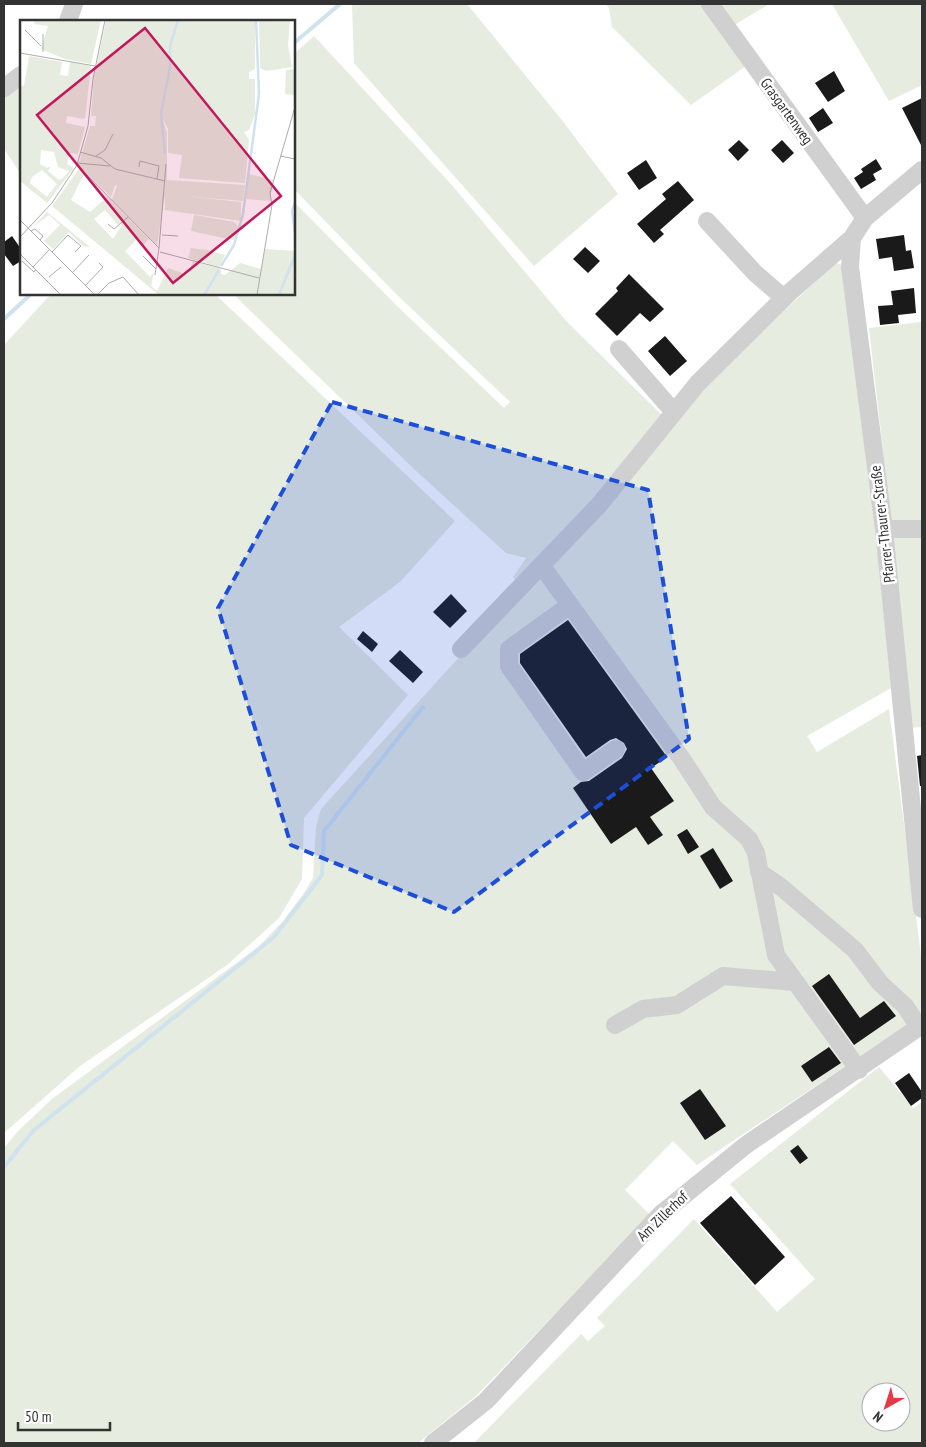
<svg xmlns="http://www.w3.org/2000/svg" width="926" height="1447" viewBox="0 0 926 1447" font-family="'PT Sans Narrow',sans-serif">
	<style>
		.green { fill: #e6ecdf; fill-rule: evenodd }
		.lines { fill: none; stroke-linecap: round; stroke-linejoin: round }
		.stream { stroke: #cfe2ee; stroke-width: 4 }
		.building { fill: #1a1a1a }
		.minor { stroke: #d0d0d0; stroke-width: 18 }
		.marked { fill: #1d4ed8; fill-opacity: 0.2; stroke: #1d4ed8; stroke-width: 4; stroke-dasharray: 10 6; stroke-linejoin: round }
		.labels { text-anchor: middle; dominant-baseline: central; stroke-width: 5; stroke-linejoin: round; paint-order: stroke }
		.street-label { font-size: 15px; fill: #333; stroke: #fff }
		.inset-river { fill: none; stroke: #cfe2ee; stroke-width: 2.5 }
		.inset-road { fill: none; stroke: #adadad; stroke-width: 1 }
		.view { fill: #c2185b; fill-opacity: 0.15; stroke: #c2185b; stroke-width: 2.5 }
		.inset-edge { fill: none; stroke: #333; stroke-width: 2.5 }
	</style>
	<rect width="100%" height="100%" fill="#fff"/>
	<!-- green -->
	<path class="green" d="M352,4H467L561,119L618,194L534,266L354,63Z
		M606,4H702L746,66L691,105L612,27L609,8Z
		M714,4H769L731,27Z
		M832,4H922V85L889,101Z
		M314,36L450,183L568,323L663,416L724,366L836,263L850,267L891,688L807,736L817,752L889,709L922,963V1015L697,1165L673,1141L625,1190L650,1215L476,1396L418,1443H4V1148L18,1131L52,1099L258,947L283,921L304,893L313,878L316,827L321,809L523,587L513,577L526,558L506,553L414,469L233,294H294V202L397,306L504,408L510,402L394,292L294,189V54Z
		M21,82V174L4,149V94Z
		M51,294H215L455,521L400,582L339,627L408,695L304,818L302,879L279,918L227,965L80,1066L4,1133V345Z
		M921,322L922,727L908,728L894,546L869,328Z
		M879,1067L913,1108L922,1102V1443H474L581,1334L588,1341L605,1326L597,1318L694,1219L777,1312L815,1279L730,1184ZM871,1392H901V1422H871Z"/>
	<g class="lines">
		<!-- stream -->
		<path class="stream" d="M294,43L340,4
			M4,319L31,294
			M4,1167L34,1130L274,937L322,875L324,831L423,707"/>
	</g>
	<!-- building -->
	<path class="building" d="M834,71L845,91L828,102L815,83Z
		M922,98V147L902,108Z
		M823,108L833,123L818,132L809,118Z
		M739,140L749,150L738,161L728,150Z
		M782,140L794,153L783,163L771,150Z
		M876,159L882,169L873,174L876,180L861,189L854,178L863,172L861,169Z
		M646,160L657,178L639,190L627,173Z
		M678,181L694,200L660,230L664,234L654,243L637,224L666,199L662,194Z
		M904,235L906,251L911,250L914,268L894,271L892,257L879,259L876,239Z
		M12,236L21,249V261L13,266L4,254V242Z
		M585,247L600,261L588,273L573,259Z
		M629,274L664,309L650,322L640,313L617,336L595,314L618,291L616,288Z
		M914,288L916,313L898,315L899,323L880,325L878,306L893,305L891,291Z
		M665,336L687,361L670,376L648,351Z
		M451,594L467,611L450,628L433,612Z
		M568,620L667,757L651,768L674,801L650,817L663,835L648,845L636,827L611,844L573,788L581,782L589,781L622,758L627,749L624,743L616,738L610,740L586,757L520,663V654Z
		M363,631L378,644L372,652L357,639Z
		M400,650L423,672L413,683L389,661Z
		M922,755V786H920L917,756Z
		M687,829L699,847L688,854L677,835Z
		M713,848L733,881L720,889L700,856Z
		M829,974L860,1018L884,1001L896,1016L854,1045L812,986Z
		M829,1047L841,1063L812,1082L801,1066Z
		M909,1073L922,1092V1098L911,1106L895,1083Z
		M700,1089L726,1126L705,1140L680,1103Z
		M798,1145L808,1158L800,1164L790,1151Z
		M731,1196L785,1257L755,1285L700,1223Z"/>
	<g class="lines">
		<!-- minor -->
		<path class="minor" d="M710,4L865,218
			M68,21L74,4
			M4,88L21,75
			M922,170L865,218L852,238L850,267L884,529L922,909
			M707,221L755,273L784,298
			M619,349L673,411
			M884,529H922
			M541,565L682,759L713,807L749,839L756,853L776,955L859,1070
			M570,605L509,649V666L583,772L616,749
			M461,649L599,505L698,383L790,292L852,238
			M759,872L781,887L855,950L880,983L905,1006L919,1027
			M615,1025L643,1009L677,1005L723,976L795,982
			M433,1443L486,1401L661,1214L746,1145L922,1025"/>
	</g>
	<!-- marked area -->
	<path class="marked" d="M332,402L648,490L689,739L454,912L291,845L218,608Z"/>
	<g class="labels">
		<!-- street labels -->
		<g class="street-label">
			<text transform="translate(787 111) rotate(54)">Grasgartenweg</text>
			<text transform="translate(882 524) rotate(-97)">Pfarrer-Thaurer-Straße</text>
			<text transform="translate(662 1216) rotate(-44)">Am Zillerhof</text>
		</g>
	</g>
	<!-- overview -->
	<g transform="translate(20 20)">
		<rect width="275" height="275" fill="#fff"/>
		<path d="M15,0H81L71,44L45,39L21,29L28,6L14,4ZM86,0H235V49L229,52V59H235V94L229,110L224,112L229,120L225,163L159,158L162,135L148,133V109L141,96L147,112V160L225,165L223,181L164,176L221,182V201L145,190V175L137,225L92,180L97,166L95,165L91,177L58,146L70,106H75L76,96H71L74,58ZM239,0H270L268,25L272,47L246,51L240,48ZM9,36L42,42L40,55L48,56L50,42L71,46L65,99L47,96L46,103L65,107L58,134L50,133L47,144L54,148L27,183L0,161V65L4,66ZM21,130L34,132L38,147L49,151L43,158L39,160L28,151L31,146L27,148L20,144ZM22,150L37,164L27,177L10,163L12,157ZM275,49V75L265,74L266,50ZM59,149L64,154L51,180L70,192L87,177L129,219L123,225L117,219L105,231L130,257L134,252L131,266L137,271L148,248L168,255L173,241L201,249V254L205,255L220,243L241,249L245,229L275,231V275H139L32,186ZM85,190L97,204L102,205L93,219L74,199ZM229,154L253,160L250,181L226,179ZM27,192L70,227L63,226L49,212L33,229L24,221L40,205L29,195L13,207ZM174,195L214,202L219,208L217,217L213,220L171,211ZM171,228L187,230L205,235L199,247L168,238Z" fill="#e6ecdf" fill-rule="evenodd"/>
		<path class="inset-river" d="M145,133L141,93L150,48V26L158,0M275,183L272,191L275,213M201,246L214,225L223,194L239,74L236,0M184,275L199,250M259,275L275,235"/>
		<path class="inset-road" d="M5,10L21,26M23,32V14M0,33L75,46M60,132L81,138L95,149L145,161M76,136L85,130L93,114M260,136L275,139M57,143L90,146M57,145L139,228L135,255M119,147L120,141L139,146L137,159M0,200L75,275M88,204L94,209L108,197M11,211L15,209L23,216L20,220M142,215L158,216M0,217L32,183L57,145L68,106L73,59L85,0M139,228L146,144M32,232L48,215L61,226L55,232M140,232L239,258M0,234L41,275M123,236L136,249M2,241L14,252L16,249M13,247L29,230M52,253L69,235M29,257L41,247M65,266L83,247L79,243M77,275L89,263L103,257L119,275M237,275L252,185L250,173L275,87"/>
		<path class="view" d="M125,8L261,176L153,263L17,95Z"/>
		<rect width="275" height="275" class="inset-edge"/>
	</g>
	<!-- border -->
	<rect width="926" height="1447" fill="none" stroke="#333333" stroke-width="10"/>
	<!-- north arrow -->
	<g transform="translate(886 1407) rotate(219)"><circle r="24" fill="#ffffff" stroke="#adadad"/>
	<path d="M0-4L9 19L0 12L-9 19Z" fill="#e63946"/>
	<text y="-8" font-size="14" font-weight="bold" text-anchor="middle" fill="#333333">N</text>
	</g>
	<!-- scale -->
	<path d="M18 1422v8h92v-8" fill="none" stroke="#333333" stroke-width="2.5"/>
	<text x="25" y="1422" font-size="15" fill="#333333" stroke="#ffffff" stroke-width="4" paint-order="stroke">50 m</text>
</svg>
